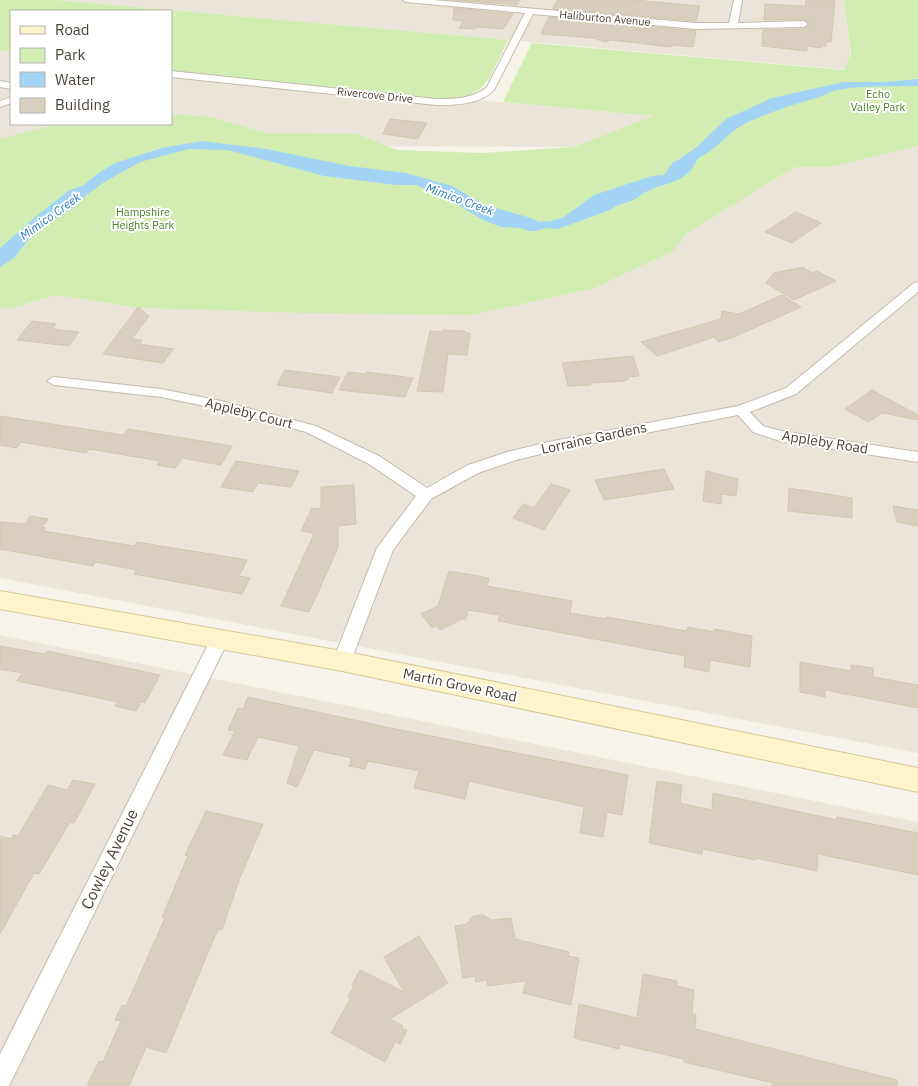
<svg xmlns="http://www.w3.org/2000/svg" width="918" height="1086" viewBox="0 0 918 1086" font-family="'IBM Plex Sans',sans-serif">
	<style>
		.residential { fill: #eae5d8 }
		.green { fill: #d1edb1 }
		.water { fill: #a3d4f6 }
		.building { fill: #d9cfbf; stroke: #d4c7b1 }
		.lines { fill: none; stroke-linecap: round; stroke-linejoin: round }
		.street-casing { stroke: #c3bbac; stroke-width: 2 }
		.secondary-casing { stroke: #d9c797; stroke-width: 2 }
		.street { fill: #fff; fill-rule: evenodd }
		.secondary { fill: #fff3cb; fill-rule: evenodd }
		.labels { text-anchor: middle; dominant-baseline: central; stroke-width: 4; stroke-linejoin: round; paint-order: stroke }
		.far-street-label { font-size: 11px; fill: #4b4337; stroke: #fff }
		.far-park-label { font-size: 11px; fill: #488225; stroke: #fff }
		.far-water-label { font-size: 12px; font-style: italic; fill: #2679b7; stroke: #fff }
		.street-label { font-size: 14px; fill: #4b4337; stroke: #fff }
		.near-street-label { font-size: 16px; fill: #4b4337; stroke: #fff }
	</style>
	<rect width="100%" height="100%" fill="#f6f3ea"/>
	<!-- residential -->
	<path class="residential" d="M56,0H844L852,70L508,40Z
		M0,50L11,52V124H171V71L429,98H456L654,116L574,147L301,146L0,158Z
		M918,146V753L0,578V307L9,309L55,295L140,308L471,315L595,288L673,251L687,233L795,167H830Z
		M0,635L918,822V1086H0Z"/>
	<!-- green -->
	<path class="green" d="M0,0H56L508,40C485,85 487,102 429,98L171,71V11H11V52L0,50Z
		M844,0H918V146L830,167H795L687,233L673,251L595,288L471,315L308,313L140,308L55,295L9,309L0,307V139L58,124L69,127L75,124H171V114L210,117L266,133L357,134L397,150L482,153L574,147L653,116L503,102L532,43L844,70L851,54Z"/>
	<!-- water -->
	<path class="water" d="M918,79V86C890,87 857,84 830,92C825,94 821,97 816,98C794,104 765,114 744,124C727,133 717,150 698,158C688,181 673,181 652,189C644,192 638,198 631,201C624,204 617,204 610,210L558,229L545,228L536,231H529L520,228L501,227L483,220L449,199L416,185H397L324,176L228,150L189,149L140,162L103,183L85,196L72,209L52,220L30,238L14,258L0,267V248L34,218L68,191L84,185L97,174L115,163L162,148L202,141L266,149L349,166L406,173L452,186L485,205L531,218L539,222L552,221L564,217L594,195L652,176L664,175L674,161H677L698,146L726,119L772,98L844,82H886Z"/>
	<!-- building -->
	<path class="building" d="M455,0H520L517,5Z
		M557,0H634L700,6L696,21L553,9Z
		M806,0H835L831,42H826V46H821V48L807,46V51L762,46L763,30L804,29L810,24L804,19L764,20L765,4L805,6Z
		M454,8L513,14L503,29L477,27L475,29L459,28L463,21L453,20Z
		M549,17L696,31L693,47L671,45V47L611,40L605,42L593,38L541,34Z
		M390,119L427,123L418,139L383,134Z
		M796,212L821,223L792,243L765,232Z
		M803,267L812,273L817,271L836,281L794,300L766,283L774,273Z
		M782,295L801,307L734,337L718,342L714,337L657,356L641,342L721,319L722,311L739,314Z
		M138,307L149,316L132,339L142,340L140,344L173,349L163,363L103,354Z
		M32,321L56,324L52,329L79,332L69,346L17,340Z
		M442,330L464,331L470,334L467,355L448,354L443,392L417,391L430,331L442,332Z
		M633,356L639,375L638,376L628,377V379L625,381L590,383L591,385L568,386L562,363Z
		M285,370L340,377L332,393L277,385Z
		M348,372L365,374L366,372L413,378L405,397L339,390Z
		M872,390L918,415V420L882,413L868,422L845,409Z
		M0,416L124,435L128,429L232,446L221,465L182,458L175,468L157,465L160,461L89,449L86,453L21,442L17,448L0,445Z
		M236,461L299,471L291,487L258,483L253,492L221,487Z
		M664,469L674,489L604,500L595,480Z
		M706,471L738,479L736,496L722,494L721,504L703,501Z
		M551,484L570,490L544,530L513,518L523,504L534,508Z
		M354,485L356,524L338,526V548L309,612L281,606L313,536H312L314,533L301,531L312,508L321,509V487Z
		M789,488L852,498V518L788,511Z
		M893,506L918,510V526L897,522Z
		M30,516L48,519L42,527L46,528L44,531L134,546L137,542L247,560L239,576L250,578L242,594L134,574L137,570L95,562L93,566L0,549V522L25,524Z
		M449,571L489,578L487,586L572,601L570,613L606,619L607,617L687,631L688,627L714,632V629L752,636L750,667L710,660L709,672L684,667L685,656L498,621L500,615L468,610L466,619H462L440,630L437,626L432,628L421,614L438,606Z
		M0,646L45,654L47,651L160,675L145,703L141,702L136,711L115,706L118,702L17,681L22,673L0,669Z
		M800,662L851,671V665L873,668V677L918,685V708L825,690V697L800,692Z
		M248,697L391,728L628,775L622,815L607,812L603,837L580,833L584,807L469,781L465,799L414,788L419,771L368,761L365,769L349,766L352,758L314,750L297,787L287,783L299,746L258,737L247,760L223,755L235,731L228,730L238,708L243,709Z
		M73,780L95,784L74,823L70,822L39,874L34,873L0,934V836L11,839L13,835L18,836L48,785L67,790Z
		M657,781L682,785L680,803L712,810L713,793L837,820V817L918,833V875L818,854L817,871L755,858V860L703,849L702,854L649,843Z
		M206,811L263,824L239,880L222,930L218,929L166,1053L146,1047L129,1086H87L99,1061L103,1062L121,1021L115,1020L122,1005L126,1006L165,918L162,917L188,856L185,855Z
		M483,915L492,920L511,918L515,939L569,952L568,956L579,958L571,1005L523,993L526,981L488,986L487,980L476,982L475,976L463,978L455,926L467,924L473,916Z
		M419,936L448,983L390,1019L403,1026L401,1028L407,1030L400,1044L395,1042L385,1062L331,1033L350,999L348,997L354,986L352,985L360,970L404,992L384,957Z
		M643,974L677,981V986L694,990L692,1014L696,1015L695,1029L897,1080V1086H772L773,1083L684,1062V1059L619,1044V1049L574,1038L579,1004L637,1018Z"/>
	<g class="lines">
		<defs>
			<path id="street" d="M402,0H434L696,23H729L734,0H742L738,23L804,21L808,24L804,27L696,29L533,14L494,90C479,105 456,105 436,105L171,77V71L436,99C454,99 473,99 487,87L525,13L406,2Z
				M0,81L11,83V89L0,87Z
				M11,97V103L0,107V101Z
				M918,282V292L796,394L750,412L763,426L781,431L918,452V462L780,441L753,432L738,415L553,451L516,460L478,473L431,499L393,550L351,661L348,666L342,668L336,666L333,661L377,548L416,496L369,464L306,432L220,409L161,397L54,385L47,381L54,377L161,389L221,401L316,426L379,456L427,488L468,465L507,452L553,441L738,406L786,388L914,283Z
				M220,632L226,634L229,639L9,1086H0V1054L211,639L214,634Z"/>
			<path id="secondary" d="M0,591L342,651L918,768V792L342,671L0,609Z"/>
		</defs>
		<!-- street casing -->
		<use href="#street" class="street-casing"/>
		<!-- secondary casing -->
		<use href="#secondary" class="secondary-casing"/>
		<!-- street -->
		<use href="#street" class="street"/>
		<!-- secondary -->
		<use href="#secondary" class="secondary"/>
	</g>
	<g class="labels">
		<!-- far-street labels -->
		<g class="far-street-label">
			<text transform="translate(605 18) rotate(5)">Haliburton Avenue</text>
			<text transform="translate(375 95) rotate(6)">Rivercove Drive</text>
		</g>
		<!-- far-park labels -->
		<g class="far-park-label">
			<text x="878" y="94">Echo<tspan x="878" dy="13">Valley Park</tspan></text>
			<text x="143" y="212">Hampshire<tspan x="143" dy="13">Heights Park</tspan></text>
		</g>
		<!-- far-water labels -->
		<g class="far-water-label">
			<text transform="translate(460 199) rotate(20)">Mimico Creek</text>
			<text transform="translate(50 216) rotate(-36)">Mimico Creek</text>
		</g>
		<!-- street labels -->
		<g class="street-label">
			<text transform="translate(249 413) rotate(14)">Appleby Court</text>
			<text transform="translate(594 438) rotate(-12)">Lorraine Gardens</text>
			<text transform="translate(825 442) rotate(9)">Appleby Road</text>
			<text transform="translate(460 685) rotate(12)">Martin Grove Road</text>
		</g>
		<!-- near-street labels -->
		<g class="near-street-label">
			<text transform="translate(109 859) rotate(-64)">Cowley Avenue</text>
		</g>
	</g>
	<!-- legend -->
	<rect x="10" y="10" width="162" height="115" fill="#ffffff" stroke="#b7b4af"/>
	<rect x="20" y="26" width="25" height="8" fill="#fff3cb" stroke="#b7b4af"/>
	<text x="55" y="35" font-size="15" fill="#4b4337">Road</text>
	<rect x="20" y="48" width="25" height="15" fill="#d1edb1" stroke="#b7b4af"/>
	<text x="55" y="60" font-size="15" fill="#4b4337">Park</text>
	<rect x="20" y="72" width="25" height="15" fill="#a3d4f6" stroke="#b7b4af"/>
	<text x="55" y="85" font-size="15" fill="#4b4337">Water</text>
	<rect x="20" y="98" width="25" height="15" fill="#d9cfbf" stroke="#b7b4af"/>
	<text x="55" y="110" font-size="15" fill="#4b4337">Building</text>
</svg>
